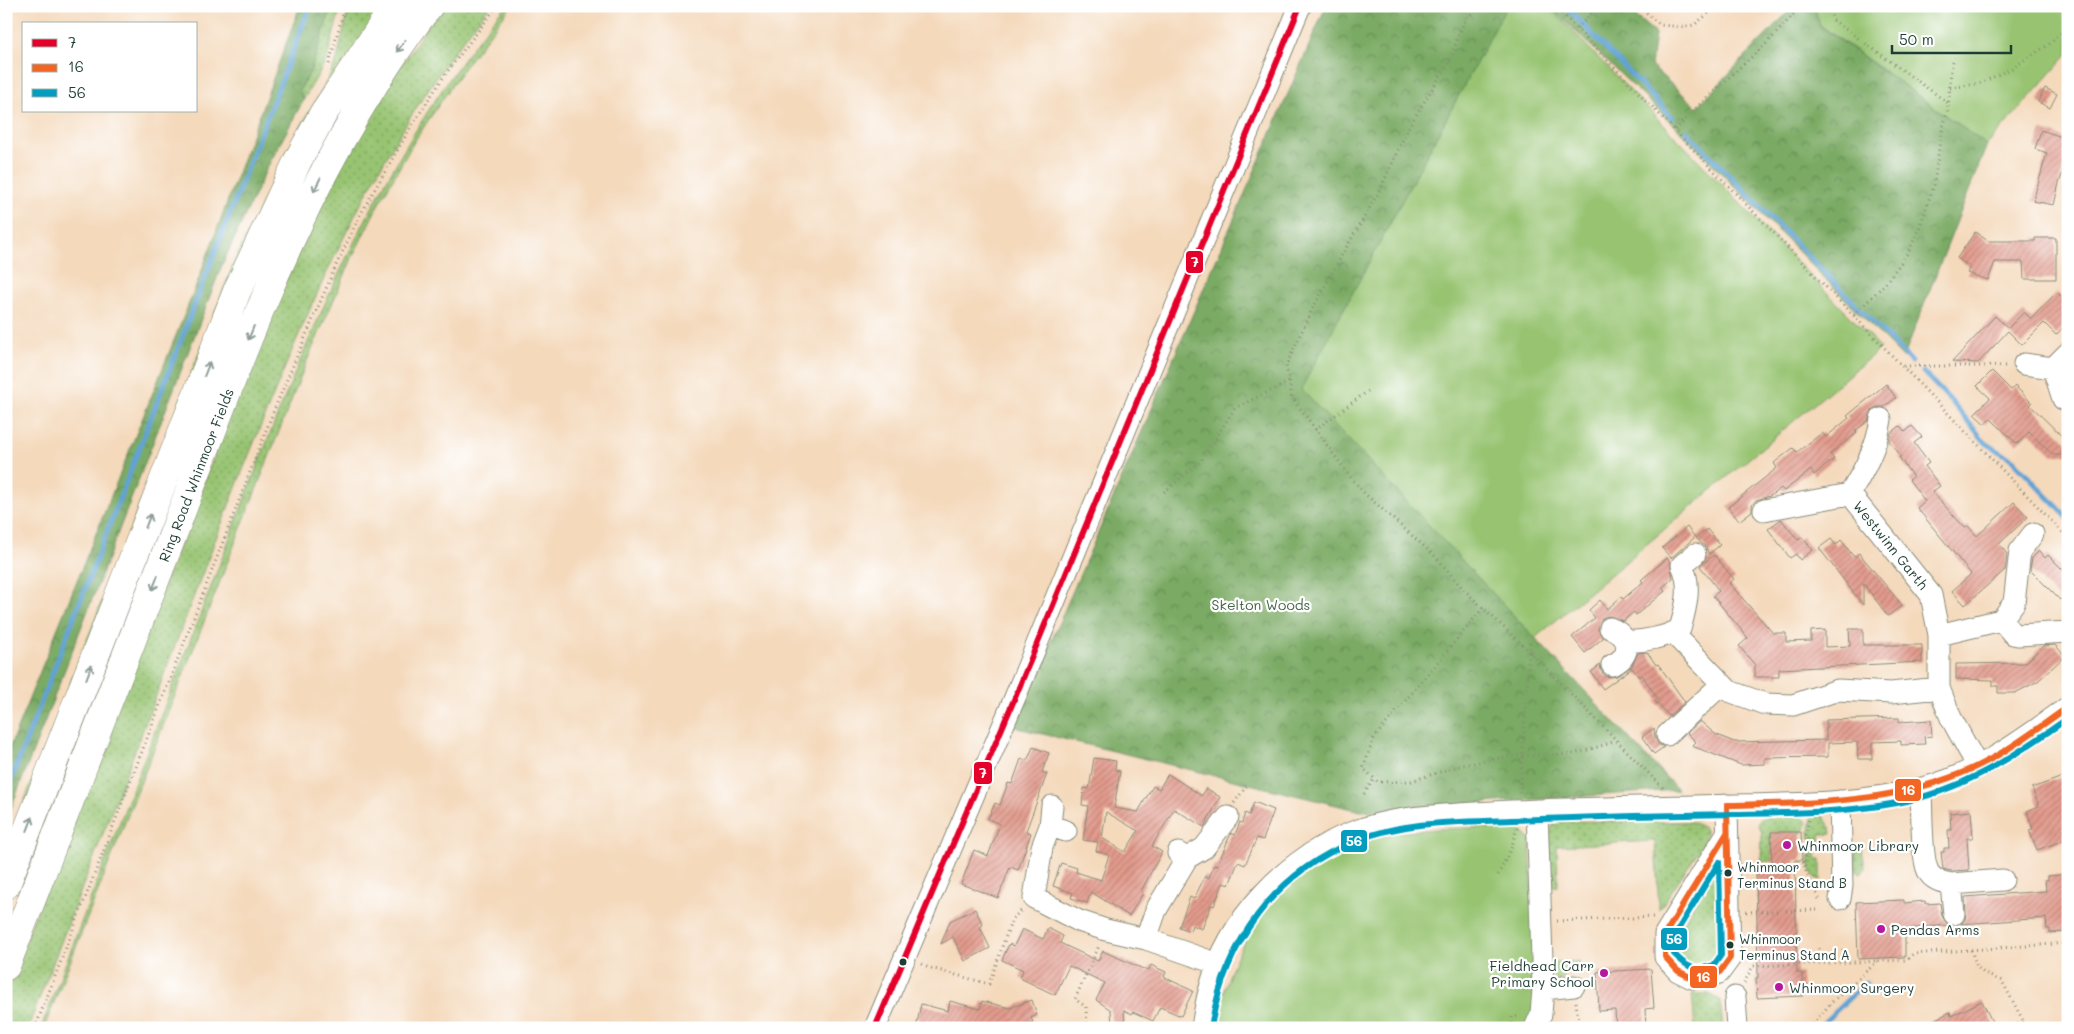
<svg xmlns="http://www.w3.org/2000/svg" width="2074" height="1034" viewBox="0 0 2074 1034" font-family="Mali,sans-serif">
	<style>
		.grass { fill: url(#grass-dots); stroke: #5c8053 }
		.forest { fill: url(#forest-crowns); stroke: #4c744c }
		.green { fill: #98c472; stroke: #5c8053 }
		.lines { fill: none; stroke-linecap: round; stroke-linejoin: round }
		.stream { stroke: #60a3d4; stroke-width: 5 }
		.building { fill: url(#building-hatch); fill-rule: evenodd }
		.minor-casing { stroke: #8a8b78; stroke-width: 23 }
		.highway-casing { stroke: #8a8b78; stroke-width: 29 }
		.path { stroke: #8a8b78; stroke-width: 3; stroke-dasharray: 1 4; stroke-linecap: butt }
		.minor { stroke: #fff; stroke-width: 21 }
		.highway { stroke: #fff; stroke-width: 28 }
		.bus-1-casing { stroke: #fff; stroke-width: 10 }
		.bus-2-casing { stroke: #fff; stroke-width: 10 }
		.bus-3-casing { stroke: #fff; stroke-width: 10 }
		.bus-1 { stroke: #e4002b; stroke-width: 6 }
		.bus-2 { stroke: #f26522; stroke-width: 6 }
		.bus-3 { stroke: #039ebf; stroke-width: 6 }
		.oneway { stroke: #8f9e9a }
		.poi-dot { fill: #b5179e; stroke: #fff; stroke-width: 2 }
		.bus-dot { fill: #1f3d34; stroke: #fff; stroke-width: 2 }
		.labels { text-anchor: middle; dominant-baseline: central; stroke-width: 4.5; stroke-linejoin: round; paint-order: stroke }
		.bus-label { font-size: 13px; fill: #1f3d34; stroke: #fff; text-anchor: start }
		.street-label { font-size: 14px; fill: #1f3d34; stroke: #fff }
		.park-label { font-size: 14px; fill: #436647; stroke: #fff }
		.poi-label { font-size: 14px; fill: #1f3d34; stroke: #fff; text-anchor: start }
		.line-badge { stroke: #fff; stroke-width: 2 }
		.badge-label { font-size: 14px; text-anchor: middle; font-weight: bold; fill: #fff }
	</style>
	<defs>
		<pattern id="grass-dots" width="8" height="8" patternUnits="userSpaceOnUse" patternTransform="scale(1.25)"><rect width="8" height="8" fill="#98c472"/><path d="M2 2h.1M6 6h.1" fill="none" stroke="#7ba05e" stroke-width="1.8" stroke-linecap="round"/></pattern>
		<pattern id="forest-crowns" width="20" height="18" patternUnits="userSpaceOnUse" patternTransform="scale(1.25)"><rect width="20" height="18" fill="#7aaa64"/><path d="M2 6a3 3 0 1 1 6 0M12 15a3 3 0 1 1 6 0" fill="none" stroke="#638c53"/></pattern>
		<pattern id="building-hatch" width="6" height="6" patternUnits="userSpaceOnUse" patternTransform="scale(1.25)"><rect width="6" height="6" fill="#e39b8d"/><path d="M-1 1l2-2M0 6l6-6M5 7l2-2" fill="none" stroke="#b78074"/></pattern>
	</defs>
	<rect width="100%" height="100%" fill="#fff"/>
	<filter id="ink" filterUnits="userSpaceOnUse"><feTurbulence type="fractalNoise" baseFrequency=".02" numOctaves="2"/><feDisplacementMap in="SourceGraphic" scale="10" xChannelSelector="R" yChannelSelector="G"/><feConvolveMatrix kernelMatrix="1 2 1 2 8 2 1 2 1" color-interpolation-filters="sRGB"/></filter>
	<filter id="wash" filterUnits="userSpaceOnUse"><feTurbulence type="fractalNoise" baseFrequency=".0096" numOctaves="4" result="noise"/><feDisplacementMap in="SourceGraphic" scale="20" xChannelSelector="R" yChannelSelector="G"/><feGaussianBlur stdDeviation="1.12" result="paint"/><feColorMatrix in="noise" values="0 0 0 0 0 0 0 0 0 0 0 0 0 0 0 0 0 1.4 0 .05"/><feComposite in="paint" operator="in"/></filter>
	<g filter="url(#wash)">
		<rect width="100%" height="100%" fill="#f4d9bb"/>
		<!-- grass -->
		<path class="grass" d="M332,6H341L327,59L304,99L299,91L310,72Z
			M349,6H384L355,48L6,848L235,260L279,166L330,75L337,59Z
			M441,6H490C405,109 345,227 293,348C257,433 223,519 190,606C137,747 82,887 28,1028H6V990L271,310L361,125Z
			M505,6H511L465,66L415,140L378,205L353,256L306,363L44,1028H41C98,878 156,728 214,579C291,378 366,172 505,6Z
			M1816,815L1823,816L1831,828L1832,834H1820L1821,843L1815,842L1809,837L1812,816Z
			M1801,816C1809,821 1808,827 1802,833L1801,832H1771L1772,861L1761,862L1762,833L1758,824L1760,819L1767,817Z
			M1561,821L1693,822L1704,828L1706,833L1705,841L1659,910L1655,841L1557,846L1558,886L1550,887L1549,834L1553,825Z
			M1857,847L1862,848L1865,869L1861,874L1856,871L1855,849Z
			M1815,848L1817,849L1816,859H1821V880L1815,878C1809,867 1806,859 1815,848Z
			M1721,859V946L1719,953L1708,964L1693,967L1686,965L1676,954L1674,938Z
			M1548,962H1580L1560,981L1551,974Z
			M1692,994H1709L1720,1000L1723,1028H1695Z"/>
		<!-- forest -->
		<path class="forest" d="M300,6H332L310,72L299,91L304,99L267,168L222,265L6,821V756L196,286Z
			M1326,6H1507L1301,389L1678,790L1361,811L1014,727Z
			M1549,6H1624L1655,33L1651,66L1697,107L1794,6H1814L1820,26L1987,145L1903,358L1679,130Z"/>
		<!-- green -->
		<path class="green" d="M1507,6H1548L1881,348L1535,638L1301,389Z
			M1814,6H2068V54L1987,145L1820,25Z
			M1512,828L1519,829L1530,839L1537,1016L1528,1028H1216C1230,931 1295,852 1394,834C1433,827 1472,828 1512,828Z"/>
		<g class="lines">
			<!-- stream -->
			<path class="stream" d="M1565,6L1673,118
				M1686,131L1912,362
				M1923,372L1950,400L1986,443L2013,460L2068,518
				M6,793L310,6
				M1818,1028L1866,982"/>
		</g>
		<g id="blocks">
			<!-- building -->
			<path class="building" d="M2045,88L2057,94L2050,108L2038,102Z
				M2041,130L2068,139V158L2059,183L2054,205L2033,201L2047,153L2035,149Z
				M1975,232L1988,241H2035V238H2056V279H2024L2023,262H1995L1988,280L1967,273L1970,267L1957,258Z
				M2057,292L2068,303V322L2056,335L2044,323L2022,345L2008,331L1978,363L1952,362L1995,316L2008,328L2024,312L2031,319Z
				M1992,371L2011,390L2015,386L2032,403L2030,405L2068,442V455H2053L2029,432L2017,444L1990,418L1985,424L1974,414L1990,398L1977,386Z
				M1886,384L1896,398L1884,407H1877L1872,411L1868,421L1855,431L1857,433L1830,454L1834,459L1814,475L1811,470L1784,491L1781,488L1770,496L1756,500L1752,505V511L1739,521L1728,507L1777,468L1774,463L1793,448L1797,452L1822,433L1826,437L1849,418L1847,416Z
				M1900,426L1905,432L1912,426L1922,437L1914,443L1929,463L1925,466L1940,486L1932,492L1965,528L1968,526L1977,536L2014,502L2028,517L1999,544L2007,554L2005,570L1965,605L1952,591L1971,574L1917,508L1925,501L1909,480L1913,477L1899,457L1901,456L1889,441L1891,433Z
				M1781,519L1798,540L1802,537L1813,550L1800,560L1796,554L1790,558L1768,529Z
				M1687,527L1695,537L1671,558L1662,548Z
				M1707,529L1720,545L1709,554L1705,546L1696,538Z
				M1831,539L1836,545L1841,540L1854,557L1859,553L1902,605L1888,616L1863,583V605L1819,548Z
				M2039,551L2045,558L2048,555L2068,575V593L2060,600L2030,570L2032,558Z
				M1714,555L1734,579L1729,583L1773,633H1786V642L1811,641V631L1825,630V647L1850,646L1849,629H1863V645H1922V662L1779,669V677H1755V665L1739,646L1748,638L1713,596L1719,591L1700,566Z
				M1667,558L1670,562L1673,578L1662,588L1665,591L1636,615L1634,612L1623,621L1609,616L1602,618L1598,629L1603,638L1585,653L1572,637L1595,618L1589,610L1600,600L1607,609L1621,597L1623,599L1643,582L1641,580Z
				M2055,645L2065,656L2038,681L2015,693H1998V686H1993V680L1956,679V664L2025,663L2043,646Z
				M1647,652L1656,665L1658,664L1685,702L1669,716L1655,701L1658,699L1642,675L1639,677L1632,668L1603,689L1591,672L1600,665L1601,671L1605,676L1611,677L1617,676L1632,666L1638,653Z
				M1899,718V722L1931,720L1932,736L1924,737L1925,744L1901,745V741L1872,742V759H1858L1857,742L1828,743V757L1765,758V764L1741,765L1692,746L1696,742L1687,733L1700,721L1715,734L1734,742L1826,740V720Z
				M1654,728L1655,738L1658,744L1664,747L1654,754L1642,737Z
				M1033,747L1049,753L1042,772L1047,774L1026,831L1031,833L1018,870L1010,867L998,898L961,884L974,850L988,856L1000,824L988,819L995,803L1000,805L1008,783L1012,784L1021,759L1027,761Z
				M1094,758L1116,761L1115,770L1120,771L1114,808L1138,812L1153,786L1159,789L1168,774L1202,796L1206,788L1220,797L1204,827L1174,809L1152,846L1162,852L1141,891L1143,893L1129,916L1091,892L1087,903L1071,898L1073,893L1053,886L1061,863L1077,868L1076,872L1101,880L1109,855L1096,851L1098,842L1083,840L1088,806L1082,805L1084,788L1089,789ZM1106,812L1138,831L1125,852L1102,838Z
				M2068,775V829H2063L2067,839L2037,850L2029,830L2033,829L2027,811L2039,806L2032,788Z
				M1254,802L1274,810L1263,840L1257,838L1245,865L1238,862L1229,885L1223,883L1214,906L1211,905L1202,929L1192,925L1190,931L1179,927L1190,897L1194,899L1205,876L1209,878L1214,865L1217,866L1231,833L1235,835L1240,822L1242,823L1245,813L1249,815Z
				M1971,811L1973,838H1967L1969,870L1952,871L1943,869L1941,852H1944V848H1949L1948,830H1951L1950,813Z
				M1771,832H1801L1802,860H1795L1797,973H1802L1803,996L1757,998L1756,978H1758L1756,867H1772Z
				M2068,874V900H2066L2068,932L2050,933V929H2047L2046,918L1961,924L1965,920L1966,913L1965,897L2046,891L2045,880H2048V876Z
				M1904,900V903L1925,901L1926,904L1940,903L1942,916L1948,925L1905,929V957L1858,959L1856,902Z
				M975,909L983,925L980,927L990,948L965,961L953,937L941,944L950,921Z
				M1048,928L1063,936L1060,943L1098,961L1103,951L1148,971L1151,965L1166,972L1164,977L1193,991L1181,1016L1160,1007L1153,1021L1133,1012L1132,1014L1124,1010L1125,1028H1112L1111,1010L1096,1000L1105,983L1069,966L1055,995L1020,978L1023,970L1002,960L1009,944L1014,946L1022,929L1043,939Z
				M1651,969L1654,1008L1645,1009L1646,1028H1616L1615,1010L1599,1011L1597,972Z
				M1032,1000L1037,1015L1031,1018L1033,1022L1019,1028H916L921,1004L948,1011L950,1001L980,1009L982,1001L1010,1008Z
				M1982,1001L1995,1028H1918L1950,1012L1951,1016Z"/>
		</g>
	</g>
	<g filter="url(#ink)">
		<use href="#blocks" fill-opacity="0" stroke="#8a8b78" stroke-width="1"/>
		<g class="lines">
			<defs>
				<path id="minor" d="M2024,364L2053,368L2068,353
					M2053,368L2063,399
					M1850,494L1931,595L1939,635V688L1951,718L1978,767
					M1850,494C1864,470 1877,447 1881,419
					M1764,510L1850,494
					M2001,620L2014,603L2020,551L2033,534
					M2001,620L2013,634L2018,635L2068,632
					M1610,628C1615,630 1620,633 1623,637C1632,648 1623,661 1612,665
					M1673,633L1729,691L1765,704L1793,705L1838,690L1891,693L1939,688
					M1939,635L2001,620
					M1626,641C1643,642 1666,637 1680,629C1686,608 1692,585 1682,565L1695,554
					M1667,735L1722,684
					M1921,789C1922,807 1921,857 1928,871C1932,880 1942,882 1951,884
					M1840,801L1842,886L1840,899
					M1727,805L1730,958L1719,973L1706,977L1692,978L1678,971L1665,957V934L1727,833
					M1052,806L1050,826L1066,831
					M1537,810L1543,989L1574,986
					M1050,826L1042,847L1034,898L1079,921L1106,930L1146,939L1218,964
					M1178,853L1187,858L1204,848L1228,817
					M1954,914L1951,884L2003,880
					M1146,939L1156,910L1187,858
					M1735,997L1737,1028
					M875,1028L1016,695L1300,6
					M1202,1028C1204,1015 1206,1001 1210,988C1228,919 1285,860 1350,833C1395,815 1446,815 1493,812C1574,808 1654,807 1735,805C1796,804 1859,804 1919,789C1975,776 2022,740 2068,707
					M1535,1028L1541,1014L1543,989"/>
				<path id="highway" d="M6,885L237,291L298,160L323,114L395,6
					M6,966C62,823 118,680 172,537C242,353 307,163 429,6"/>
			</defs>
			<!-- minor casing -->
			<use href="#minor" class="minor-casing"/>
			<!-- highway casing -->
			<use href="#highway" class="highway-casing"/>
			<!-- path -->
			<path class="path" d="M1478,6L1463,24L1450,60L1409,126L1379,192L1343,253L1312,310L1286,365L1292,397L1348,474L1364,493L1436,557L1463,589L1530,652L1663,788
				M1555,6L2068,538
				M1639,6L1660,25L1683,27L1694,25L1718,6
				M1828,6L1833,20L1948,103
				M1577,29L1598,6
				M329,64L345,6
				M1950,88L1981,83L2012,68L2051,43L2068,25
				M1675,130L1702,102L1767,43L1801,6
				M1854,315L1883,286L1906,256L1917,234L1934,185L1941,134L1948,110L1951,70L1954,57
				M1904,366H2008
				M1315,430L1368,391
				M1164,492L1200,462L1235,408L1289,382
				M1483,608L1374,738L1363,768L1378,782L1411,781L1459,766L1508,756L1574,754L1617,741
				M1520,793L1530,641
				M1364,794L1374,779
				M1234,803L1248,784
				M1809,820L1805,837L1813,845
				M1797,862H1805
				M1498,875L1512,846L1517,827
				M1819,899C1812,879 1794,865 1813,845L1825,846
				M1746,912L1819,910
				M1557,921L1655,917
				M1819,948L1821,963
				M1843,949V962
				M1971,950L1977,967L1985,974L2002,981L2027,1028
				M922,964L927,967L989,984L1012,919L1023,909
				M1744,983L1753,966L1907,960L1913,954L2068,943
				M1576,1002L1578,1022
				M2013,1026L2023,1022
				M387,1027L388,1028
				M35,1028L274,410L337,263L360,215L409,130L444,76L497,6
				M1087,1028L1086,1007L1075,999L1099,946
				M1511,1028L1512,1017L1521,1016
				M1809,1028L1832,1002L1878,961"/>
			<!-- minor -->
			<use href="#minor" class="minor"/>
			<!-- highway -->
			<use href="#highway" class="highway"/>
			<defs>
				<path id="bus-1" d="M875,1028L1016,695L1300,6"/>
				<path id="bus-2" d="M1727,805L1730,958L1719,973L1706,977L1692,978L1678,971L1665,957V934L1727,833
					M1727,805C1816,803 1909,804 1989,760C2017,745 2042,725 2068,707"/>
				<path id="bus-3" d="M1719,862L1721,955L1714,965C1694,972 1688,968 1674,954V936Z
					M1211,1028C1224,944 1274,873 1355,841C1403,821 1459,822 1511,820C1585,817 1660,815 1734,814C1788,813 1843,813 1897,803C1962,791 2015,756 2068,718"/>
			</defs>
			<!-- bus-1 casing -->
			<use href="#bus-1" class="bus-1-casing"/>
			<!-- bus-2 casing -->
			<use href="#bus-2" class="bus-2-casing"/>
			<!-- bus-3 casing -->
			<use href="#bus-3" class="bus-3-casing"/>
			<!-- bus-1 -->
			<use href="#bus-1" class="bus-1"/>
			<!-- bus-2 -->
			<use href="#bus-2" class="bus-2"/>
			<!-- bus-3 -->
			<use href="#bus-3" class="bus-3"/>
		</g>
		<!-- one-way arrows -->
		<defs><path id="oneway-shaft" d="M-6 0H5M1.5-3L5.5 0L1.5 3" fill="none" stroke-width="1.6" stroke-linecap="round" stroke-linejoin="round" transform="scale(1.25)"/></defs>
		<g class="oneway">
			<use href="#oneway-shaft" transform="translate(401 46) rotate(126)"/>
			<use href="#oneway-shaft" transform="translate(317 185) rotate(116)"/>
			<use href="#oneway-shaft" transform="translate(251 333) rotate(112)"/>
			<use href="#oneway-shaft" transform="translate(207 369) rotate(-69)"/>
			<use href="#oneway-shaft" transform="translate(148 521) rotate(-69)"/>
			<use href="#oneway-shaft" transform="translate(155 583) rotate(111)"/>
			<use href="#oneway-shaft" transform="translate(89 672) rotate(-69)"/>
			<use href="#oneway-shaft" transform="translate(30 824) rotate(-69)"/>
		</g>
	</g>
	<!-- markers -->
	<g class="poi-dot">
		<circle cx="1787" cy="845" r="5"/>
		<circle cx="1881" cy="929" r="5"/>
		<circle cx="1604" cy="973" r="5"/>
		<circle cx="1779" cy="987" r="5"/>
	</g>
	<g class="bus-dot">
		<circle cx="1728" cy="873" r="4.5"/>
		<circle cx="1730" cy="945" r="4.5"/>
		<circle cx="903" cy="962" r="4.5"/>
	</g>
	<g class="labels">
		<!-- bus labels -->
		<g class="bus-label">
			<text x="1737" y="866">Whinmoor<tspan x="1737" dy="16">Terminus Stand B</tspan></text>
			<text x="1739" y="938">Whinmoor<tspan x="1739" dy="16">Terminus Stand A</tspan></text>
		</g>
		<!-- street labels -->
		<g class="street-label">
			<text transform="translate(196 475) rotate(-69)">Ring Road Whinmoor Fields</text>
			<text transform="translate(1891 545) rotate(51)">Westwinn Garth</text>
		</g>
		<!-- park labels -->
		<g class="park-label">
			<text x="1261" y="604">Skelton Woods</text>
		</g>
		<!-- poi labels -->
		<g class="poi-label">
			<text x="1797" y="845">Whinmoor Library</text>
			<text x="1891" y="929">Pendas Arms</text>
			<text x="1594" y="965" text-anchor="end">Fieldhead Carr<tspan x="1594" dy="16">Primary School</tspan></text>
			<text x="1789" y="987">Whinmoor Surgery</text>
		</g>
	</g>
	<g class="line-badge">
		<rect x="1185" y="250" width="19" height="24" rx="5" fill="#e4002b"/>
		<rect x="973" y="761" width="20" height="24" rx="5" fill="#e4002b"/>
		<rect x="1894" y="778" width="28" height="24" rx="5" fill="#f26522"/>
		<rect x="1340" y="829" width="28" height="24" rx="5" fill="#039ebf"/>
		<rect x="1660" y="927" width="28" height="24" rx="5" fill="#039ebf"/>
		<rect x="1689" y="965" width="29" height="24" rx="5" fill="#f26522"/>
	</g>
	<g class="badge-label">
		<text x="1195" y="267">7</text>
		<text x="983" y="778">7</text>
		<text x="1908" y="795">16</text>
		<text x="1354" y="846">56</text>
		<text x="1674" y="944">56</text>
		<text x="1703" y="982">16</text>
	</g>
	<!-- margin -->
	<rect width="2074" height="1034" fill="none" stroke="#fff" stroke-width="25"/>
	<!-- legend -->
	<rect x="22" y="22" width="175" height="90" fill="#ffffff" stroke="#a5b1ae"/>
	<rect x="32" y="39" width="25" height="8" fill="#e4002b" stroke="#a5b1ae"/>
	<text x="68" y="48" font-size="15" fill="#1f3d34">7</text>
	<rect x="32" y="64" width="25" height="8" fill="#f26522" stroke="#a5b1ae"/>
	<text x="68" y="72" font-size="15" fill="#1f3d34">16</text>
	<rect x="32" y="89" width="25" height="8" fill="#039ebf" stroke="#a5b1ae"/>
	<text x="68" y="98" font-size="15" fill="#1f3d34">56</text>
	<!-- scale -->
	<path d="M1892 45v8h119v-8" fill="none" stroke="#1f3d34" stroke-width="2.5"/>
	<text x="1899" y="45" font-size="15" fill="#1f3d34" stroke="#ffffff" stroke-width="4" paint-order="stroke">50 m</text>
</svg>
